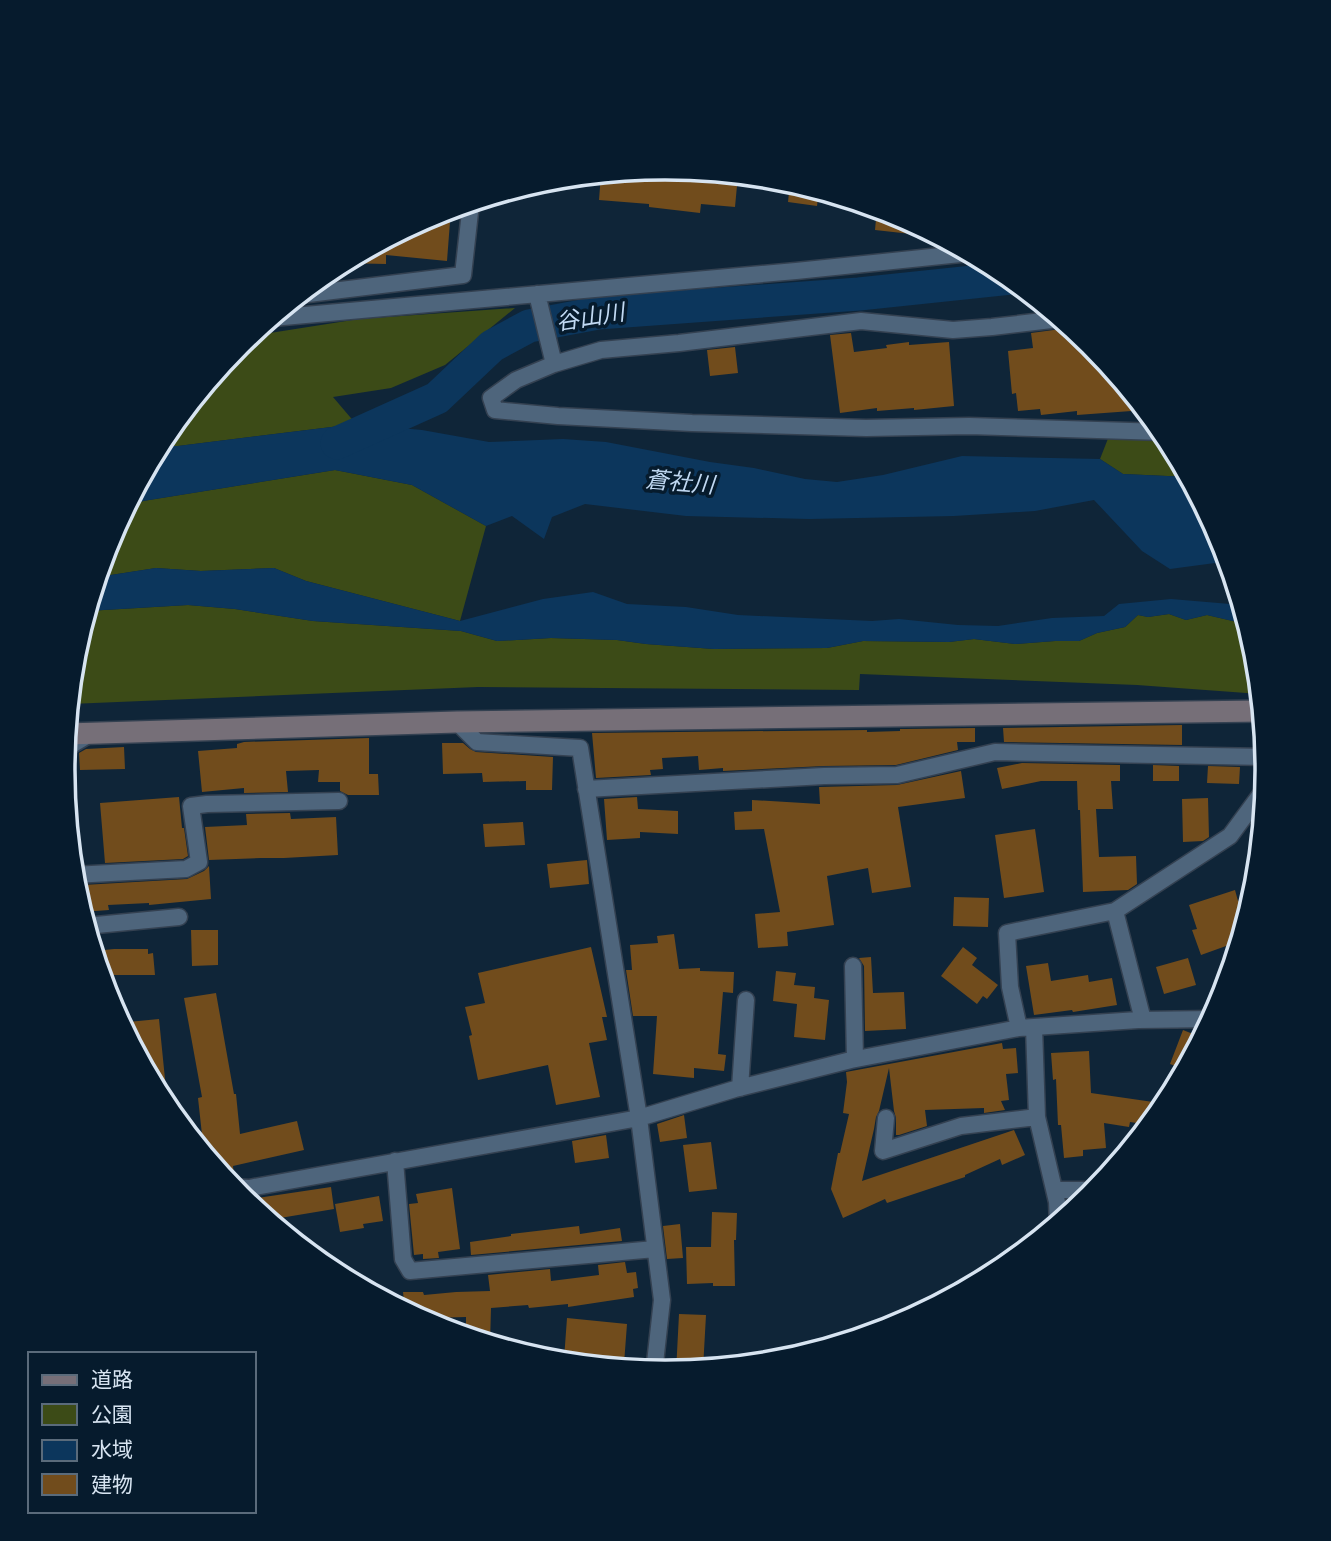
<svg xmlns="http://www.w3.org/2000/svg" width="1331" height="1541" viewBox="0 0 1331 1541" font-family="'Noto Sans','Noto Sans JP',sans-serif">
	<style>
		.green { fill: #3c4b17 }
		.water { fill: #0c365c }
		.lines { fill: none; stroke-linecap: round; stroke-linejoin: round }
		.river { stroke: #0c365c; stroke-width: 33 }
		.building { fill: #714c1c }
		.street-casing { stroke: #344151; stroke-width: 19 }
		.secondary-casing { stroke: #344151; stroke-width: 24 }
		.street { stroke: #4e657c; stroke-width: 16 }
		.secondary { stroke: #766f78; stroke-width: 21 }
		.labels { text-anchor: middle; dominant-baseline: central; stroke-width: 7; stroke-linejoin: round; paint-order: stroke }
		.water-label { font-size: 23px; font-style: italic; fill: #c1d9f3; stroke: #061b2d }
		.rim { fill: none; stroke: #d7e4f1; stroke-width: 3.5 }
	</style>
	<rect width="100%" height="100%" fill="#0f2538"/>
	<!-- green -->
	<path class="green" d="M515,308L445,365L391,388L333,397L356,424L178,446H159L165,435L240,344L250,336L359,319Z
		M1109,436L1168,438L1189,477L1123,474L1100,459Z
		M335,470L412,485L486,526L460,621L306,581L274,568L201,571L156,568L98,577L109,540L123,513L143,501Z
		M188,605L235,609L313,621L461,631L497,641L551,638L617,640L646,644L714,649L827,648L863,641L949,642L974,639L1015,644L1055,641H1079L1097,633L1125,627L1138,615L1148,617L1169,614L1186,620L1207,615L1237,622L1250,634L1256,653L1260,694L1137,685L860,674L859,690L478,687L70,704L75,653L87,611Z"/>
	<!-- water -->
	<path class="water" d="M356,424L422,430L489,442L563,439L606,442L710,462L754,468L805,479L837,482L883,475L962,456L1100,459L1123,474L1189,477L1222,540L1233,575L1215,563L1170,569L1142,551L1094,500L1035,511L954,516L809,519L686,516L585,504L552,517L544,539L512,516L486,526L412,485L335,470L143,501L123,513L159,446H178Z
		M156,568L201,571L274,568L306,581L460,621L543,599L593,592L627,604L686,607L738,615L872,621L899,619L958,625L998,626L1052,618L1104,616L1119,604L1171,599L1242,605L1256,652L1250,634L1237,622L1207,615L1186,620L1169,614L1148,617L1138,615L1125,627L1097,633L1079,641H1055L1015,644L974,639L949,642L863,641L827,648L714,649L646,644L617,640L551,638L497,641L461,631L313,621L235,609L188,605L87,611L98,577Z"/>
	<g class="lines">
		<!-- river -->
		<path class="river" d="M337,443L437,398L492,346L529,326L598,313L859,294L1011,278"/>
	</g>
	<!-- building -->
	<path class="building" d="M653,169L707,175V172L738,175L735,207L701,204L700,213L649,207V204L599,200L601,174L652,179Z
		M790,182L819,190L817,206L788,202Z
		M877,208L896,214L938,237L875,230Z
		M451,209L447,261L386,255V264L342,263L435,214Z
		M1068,325L1092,345L1145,410L1077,415V411L1041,415L1040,409L1018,411L1016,393L1012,394L1008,351L1033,348L1031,333L1061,329Z
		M851,333L854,352L887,348L886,345L909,342V345L949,342L954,406L914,410V408L877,411V408L840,413L830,335Z
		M735,347L738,373L710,376L707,350Z
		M1182,725V745L1004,742L1003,728Z
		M975,728V742H957L958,750L896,765L824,766L723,771V768L699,770L698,756L662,758L663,769L650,770L651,775L596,778L592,733L867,730V732L900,731V729H905Z
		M369,738V774H378L379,795H348L340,791V782H318L319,770L286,771L288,792L244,793V788L202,792L198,751L237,748V744L244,742Z
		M442,743H463L470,749L476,752L553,757L552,790H526V781L483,782L482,773L443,774Z
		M124,747L125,769L80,770L79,753L86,749Z
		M1022,763L1120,765V781H1111L1113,809H1096L1099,857L1136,856L1137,884L1128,890L1083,892L1080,810H1078L1077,781H1041L1002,789L997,768Z
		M1153,765L1179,766V781H1153Z
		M1208,766L1240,767L1239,784L1207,783Z
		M961,771L965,798L898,807L911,887L872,893L868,868L827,876L834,925L787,932L788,946L758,948L755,914L780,912L764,829L735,830L734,812L752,811V800L820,804L819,787L897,785Z
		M179,797L182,828H184L188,856L183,859L105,863L100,803Z
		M637,797L638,809L678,811V834L640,832V838L607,840L604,799Z
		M1208,798L1209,837L1203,841L1183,842L1182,799Z
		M290,813L291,819L336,817L338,855L284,858H261L209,860L205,827L247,825L246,814Z
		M523,822L525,845L485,847L483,824Z
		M1035,829L1044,892L1004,898L995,835Z
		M587,860L589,884L550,888L547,864Z
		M209,866L211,899L149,905V903L108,905L109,910L82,912L77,895L84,894L83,885L187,879L204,871Z
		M1235,890L1238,901L1254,895L1240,941L1201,955L1192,930L1197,929L1189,905Z
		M954,897L989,898L988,927L953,926Z
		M191,930H218V965L192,966Z
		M674,934L679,969L700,968V971L734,972L733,993L723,992L718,1054L726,1055L724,1071L694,1068V1078L653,1074L657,1016H633L626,970H632L630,945L658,943L657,936Z
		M591,947L607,1017H602L607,1040L589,1043L600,1097L556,1105L548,1065L478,1080L469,1036L472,1035L465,1007L485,1003L478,973Z
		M963,947L977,958L972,965L998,985L987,999L983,996L977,1004L941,976Z
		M114,949H148V954L153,953L155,975H101L94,951Z
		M871,957L873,993L904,992L906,1029L865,1031L864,966L859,958Z
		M1188,958L1196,985L1164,994L1156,967Z
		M1048,963L1051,981L1088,975L1089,982L1112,978L1117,1005L1073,1012L1072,1010L1034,1015L1026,966Z
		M776,971L796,973L794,985L815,987L814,998L829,1000L825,1040L794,1037L797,1004L773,1001Z
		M216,993L234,1094H236L240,1134L297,1121L304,1150L233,1166L234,1177L225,1179L204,1153L198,1098L202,1097L184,998Z
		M159,1019L168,1109L130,1041L128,1022Z
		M1183,1030L1203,1038L1186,1068H1181L1170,1064Z
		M1002,1043L1003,1049L1016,1048L1018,1073L1006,1074L1009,1100L1001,1101L1005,1110L984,1113V1108L925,1110L927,1126L899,1135H896V1118L894,1111L889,1068L879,1111L876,1117L874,1129L862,1181L1011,1131L1014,1130L1025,1155L1002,1165L1000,1159L965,1175V1177L887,1203L885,1199L843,1218L831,1189L838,1153H840L849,1114L843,1113L847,1082L846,1072Z
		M1089,1051L1091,1093L1167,1104L1150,1125L1130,1122L1129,1127L1104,1123L1106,1148L1083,1150V1156L1064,1158L1061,1125H1058L1056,1079L1053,1080L1051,1053Z
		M684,1115L687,1138L660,1142L657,1124Z
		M606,1135L609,1158L575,1163L572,1141Z
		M711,1142L717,1189L689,1192L683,1145Z
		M331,1187L334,1209L268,1220L244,1200Z
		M452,1188L460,1249L438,1252L439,1258L423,1259V1254L414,1255L409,1204L418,1203L416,1194Z
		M379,1196L383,1221L363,1224L364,1228L340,1232L335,1204Z
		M712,1212L737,1213L736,1240H734L735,1286H713V1283L687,1284L686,1247H711Z
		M680,1224L683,1258L667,1259L663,1226Z
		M579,1226L580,1234L620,1228L622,1241L471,1255L470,1242L511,1236V1234Z
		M625,1262L627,1273L636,1272L638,1288L633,1289L634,1297L568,1307V1304L529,1308L528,1305L491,1308L490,1344L466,1336V1317L429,1318V1310L407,1312L405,1311L403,1292H423L424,1295L456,1292L490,1291L488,1275L550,1269L551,1281L599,1275L598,1265Z
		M679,1314L706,1315L703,1369L676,1372Z
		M567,1318L627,1324L624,1364L564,1359Z"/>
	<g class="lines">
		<defs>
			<path id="street" d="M537,294L554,364
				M300,295L463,275L471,203
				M272,318L796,271L970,253
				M1060,319L992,327L953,330L861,321L679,343L601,350L554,364L516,380L491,398L495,410L558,416L692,423L866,428L969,426L1163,432
				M457,722L477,742L580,748L639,1118L662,1300L654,1372
				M65,749L90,734
				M586,789L824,776L897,775L995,752L1267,757
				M73,875L186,869L199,862L191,806L207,804L339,801
				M1115,911L1143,1020
				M86,926L179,917
				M853,966L855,1059
				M1034,1027L1037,1117L1057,1202L1058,1224
				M1019,1028L1010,987L1007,933L1115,911L1230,836L1266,787
				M740,1088L746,1000
				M886,1118L883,1151L961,1126L1037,1117
				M395,1161L403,1259L410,1271L655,1249
				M232,1187L249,1188L639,1118L735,1089L851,1060L1019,1028L1138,1020L1213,1019
				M1055,1190H1097"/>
			<path id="secondary" d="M67,734L457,722L1262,711"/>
		</defs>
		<!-- street casing -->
		<use href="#street" class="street-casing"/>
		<!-- secondary casing -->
		<use href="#secondary" class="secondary-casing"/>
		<!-- street -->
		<use href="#street" class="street"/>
		<!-- secondary -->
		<use href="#secondary" class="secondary"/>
	</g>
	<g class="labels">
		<!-- water labels -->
		<g class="water-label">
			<text transform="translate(590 316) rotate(-9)">谷山川</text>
			<text transform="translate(680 481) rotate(5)">蒼社川</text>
		</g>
	</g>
	<!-- crop -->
	<path d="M0 0H1331V1541H0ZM75 770a590 590 0 1 1 1180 0a590 590 0 1 1-1180 0Z" fill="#061b2d" fill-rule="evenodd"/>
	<path class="rim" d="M75 770a590 590 0 1 1 1180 0a590 590 0 1 1-1180 0Z"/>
	<!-- legend -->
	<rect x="28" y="1352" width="228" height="161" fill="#061b2d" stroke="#5a6b7b" stroke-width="2"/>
	<rect x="42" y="1375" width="35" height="10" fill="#766f78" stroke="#5a6b7b" stroke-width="2"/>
	<text x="91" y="1387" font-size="21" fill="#d7e4f1">道路</text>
	<rect x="42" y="1404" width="35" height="21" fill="#3c4b17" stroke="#5a6b7b" stroke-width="2"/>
	<text x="91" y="1422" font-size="21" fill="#d7e4f1">公園</text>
	<rect x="42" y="1440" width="35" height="21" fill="#0c365c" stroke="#5a6b7b" stroke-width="2"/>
	<text x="91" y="1457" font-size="21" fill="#d7e4f1">水域</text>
	<rect x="42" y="1474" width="35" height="21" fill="#714c1c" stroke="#5a6b7b" stroke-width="2"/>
	<text x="91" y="1492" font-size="21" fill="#d7e4f1">建物</text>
</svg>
